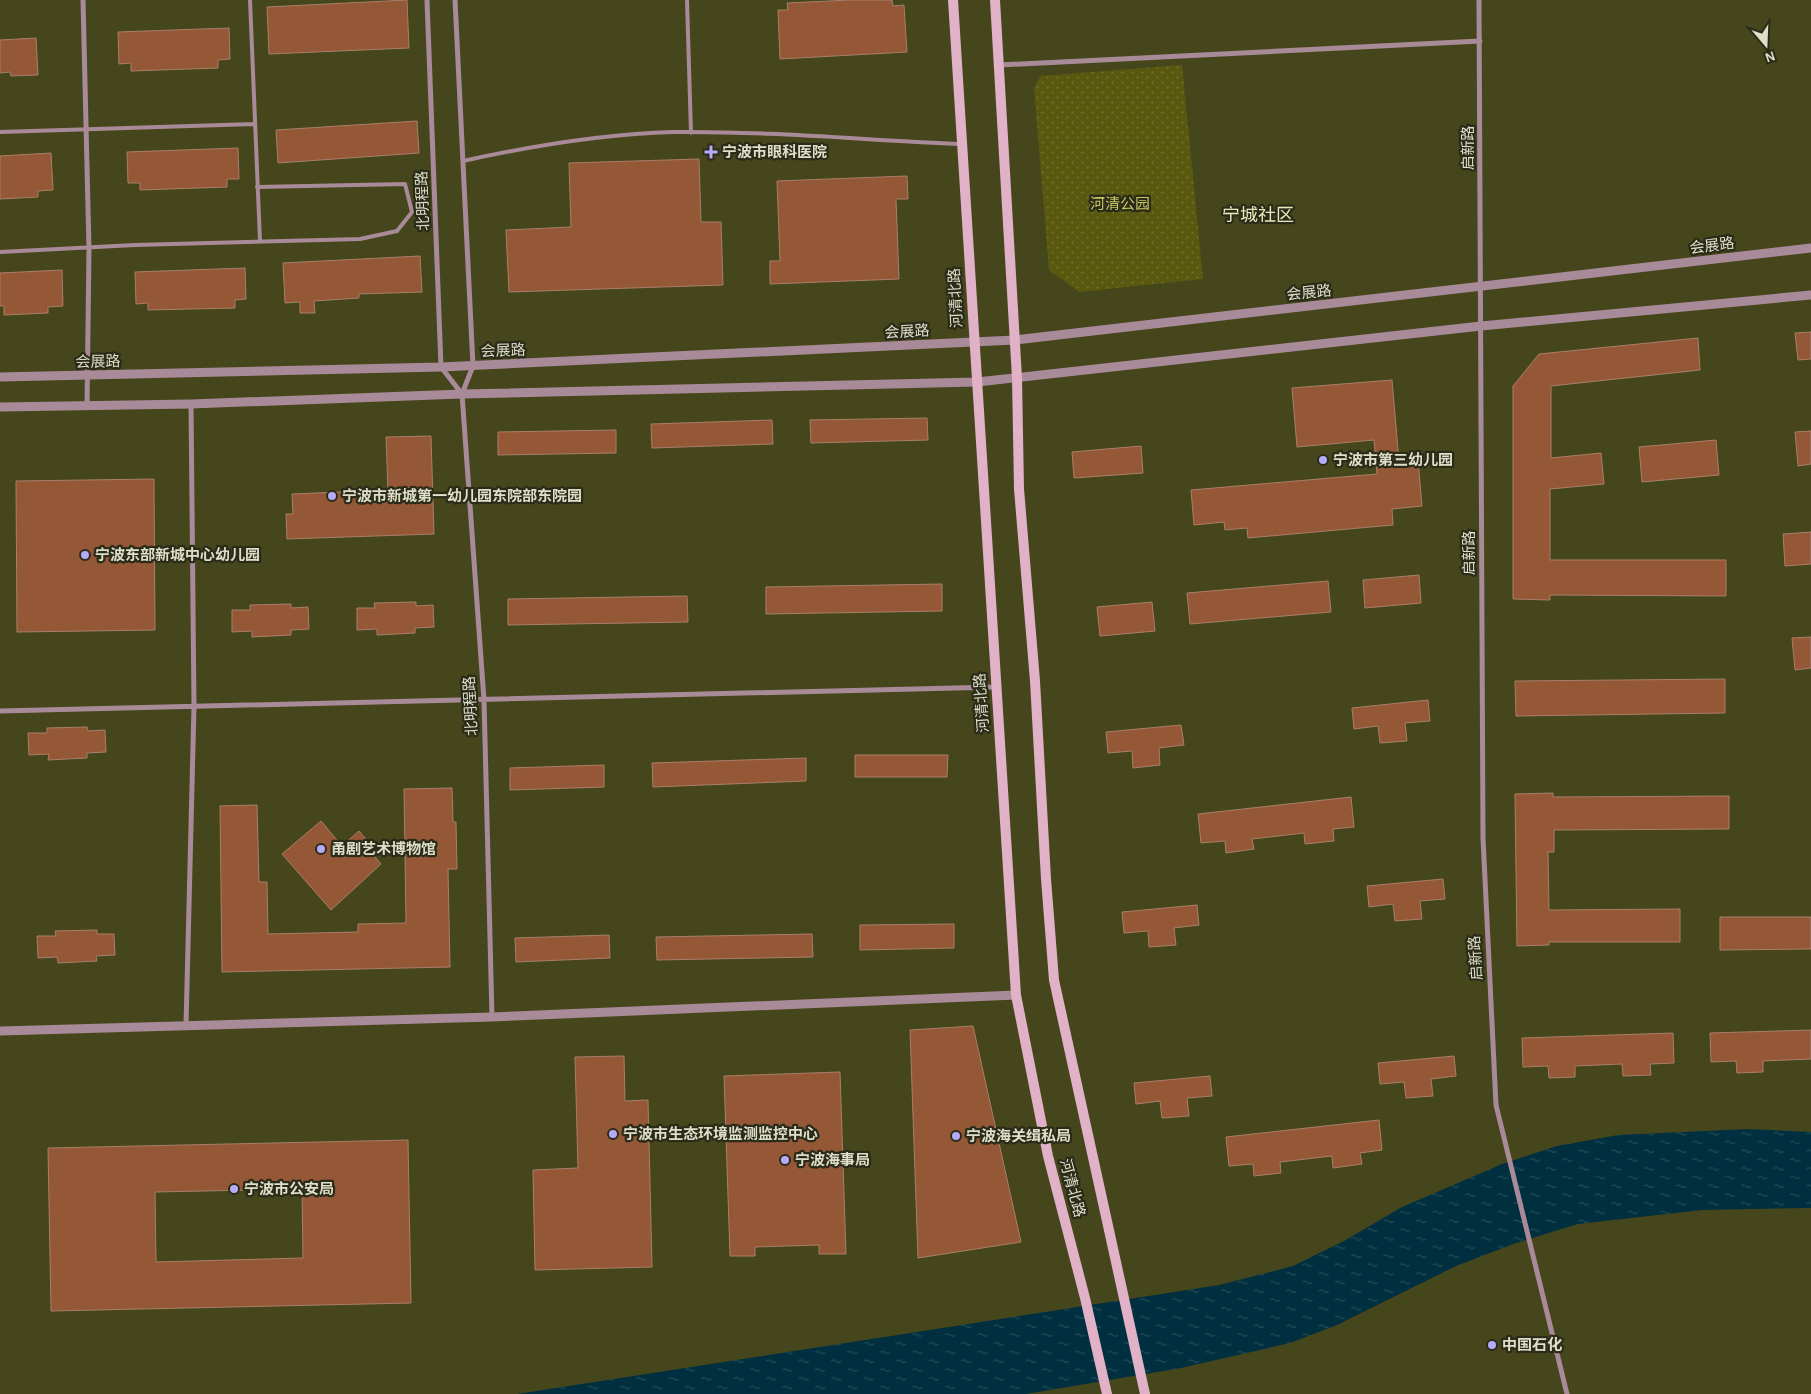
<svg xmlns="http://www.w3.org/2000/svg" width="1811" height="1394" viewBox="0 0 1811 1394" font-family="'Alegreya Sans','Noto Sans SC',sans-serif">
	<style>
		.park { fill: url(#park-dots) }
		.water { fill: url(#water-ripples) }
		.building { fill: #955837; stroke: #a97f6a; fill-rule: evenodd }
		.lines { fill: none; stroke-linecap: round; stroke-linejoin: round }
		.service { stroke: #a98a98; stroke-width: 4 }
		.minor { stroke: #a98a98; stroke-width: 5 }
		.tertiary { stroke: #a98a98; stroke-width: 9 }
		.secondary { stroke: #e1b1c8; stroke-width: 10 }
		.poi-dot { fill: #b4acf9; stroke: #2b2b19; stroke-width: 2 }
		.labels { text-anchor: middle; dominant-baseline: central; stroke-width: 4.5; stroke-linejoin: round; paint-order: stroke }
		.street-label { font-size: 15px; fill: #dedfc8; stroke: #2b2b19 }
		.poi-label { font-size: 15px; font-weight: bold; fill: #dedfc8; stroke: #2b2b19; text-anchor: start }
		.park-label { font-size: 15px; fill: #c6c561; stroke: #2b2b19 }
		.quarter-label { font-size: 18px; fill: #e7e8b9; stroke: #2b2b19 }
	</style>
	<defs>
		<pattern id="park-dots" width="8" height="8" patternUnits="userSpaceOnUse" patternTransform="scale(1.25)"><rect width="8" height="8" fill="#59580f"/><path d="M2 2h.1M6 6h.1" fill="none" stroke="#707030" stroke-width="1.8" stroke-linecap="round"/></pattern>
		<pattern id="water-ripples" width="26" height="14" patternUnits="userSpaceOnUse" patternTransform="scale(1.25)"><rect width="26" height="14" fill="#002f3f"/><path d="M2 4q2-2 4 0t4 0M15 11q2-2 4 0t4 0" fill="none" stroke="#254d59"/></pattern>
	</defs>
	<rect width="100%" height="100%" fill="#46461c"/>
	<!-- park -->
	<path class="park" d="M1182,65L1203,279L1079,292L1049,270L1034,88L1040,76Z"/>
	<!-- water -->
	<path class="water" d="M1748,1129L1811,1132V1208L1702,1210L1578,1224L1516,1243L1456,1266L1337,1325L1290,1343L1181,1368L1026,1394H517L1219,1285L1293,1266L1344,1241L1402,1207L1502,1164L1557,1146L1618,1135Z"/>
	<!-- building -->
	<path class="building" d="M407,0L409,48L269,54L267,7Z
		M850,0H892L893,6L904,5L907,52L780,59L778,10H788L787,3Z
		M229,28L230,59L218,60V68L131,71V63L119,64L118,32Z
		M36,38L38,75L11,76L10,72L0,73V40Z
		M417,121L419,153L278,163L276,130Z
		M238,148L239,179H227V187L140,190V183H128L127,152Z
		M51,153L53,190L38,191V197L0,199V156Z
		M699,159L701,222H721L723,285L509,292L506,230L571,227L569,163Z
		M907,176L908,199H896L899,279L770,284V261H780L777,181Z
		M420,256L422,292L359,294V298L314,301L315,313H300V302L285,303L283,263Z
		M245,268L246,299L235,300V308L148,310V303L136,304L135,272Z
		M62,270L63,306L48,307V313L4,315V306H0V273Z
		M1811,332V359L1798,360L1795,333Z
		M1698,338L1700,370L1551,386V458L1601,453L1604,484L1550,489V560H1726V596L1550,595V600L1513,599V386L1539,354Z
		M1392,380L1399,461L1418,460L1422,506L1392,509L1393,525L1248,538L1247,528L1225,530L1224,522L1194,525L1191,490L1377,474L1374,440L1297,447L1292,388Z
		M927,418L928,440L811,443L810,420Z
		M772,420L773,444L652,448L651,424Z
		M616,430V453L498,455V432Z
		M1811,431V464L1798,466L1795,432Z
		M431,436L434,534L287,539L286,514H293L292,494L388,490L386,437Z
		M1716,440L1719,475L1642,482L1639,447Z
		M1141,446L1143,473L1074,478L1072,452Z
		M154,479L155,630L17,632L16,481Z
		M1811,532V564L1785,566L1783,534Z
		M1419,575L1421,603L1365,608L1363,580Z
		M1328,581L1331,612L1190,624L1187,593Z
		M942,584V611L766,614V587Z
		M687,596L688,622L508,625V599Z
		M416,602V606L433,605L434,627L415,628V633L377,635V629L357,630V608H375L374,603Z
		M1152,602L1155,631L1100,636L1097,607Z
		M291,604V608L308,607L309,629L291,630V635L252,637V631L232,632V610H250V605Z
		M1811,637V668L1795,670L1792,638Z
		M1725,679V713L1516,716L1515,681Z
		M1428,700L1430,721L1405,723L1407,741L1380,743L1378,726L1354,729L1352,708Z
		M1181,725L1184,745L1159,748L1160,765L1133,768L1132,751L1108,753L1106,732Z
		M87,727L88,731L105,730L106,752L87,753V758L48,760L49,754L29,755L28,733H47V728Z
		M855,755H948L947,777H855Z
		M806,758V781L653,787L652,763Z
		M604,765V787L510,790V768Z
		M452,788L453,822H456L457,869H448L450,967L222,972L220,806L257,805L259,882H267L268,934L358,932V924L406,923L404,789Z
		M1553,793V797L1729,796V829L1554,830V852H1548L1549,910L1680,909V942H1549V945L1517,946L1515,794Z
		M1351,797L1354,827L1333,829L1334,841L1305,844L1304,833L1252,839L1254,849L1226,853L1225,841L1201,843L1198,814Z
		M321,821L342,846L359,831L369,843L366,846L381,864L331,910L282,854Z
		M1443,879L1445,899L1420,901L1422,919L1395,921L1393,904L1369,907L1367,886Z
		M1197,905L1199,925L1174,928L1176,945L1149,947L1148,931L1124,933L1122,912Z
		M1720,917H1811V949L1720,950Z
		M954,924V948L860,950V925Z
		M97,930V934H114L115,955L96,956L97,961L58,963L57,957L38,958L37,936H56L55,931Z
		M812,934L813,957L657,960L656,937Z
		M609,935L610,958L516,962L515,938Z
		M973,1026L1021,1242L918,1258L910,1030Z
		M1811,1030V1059L1763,1061V1072L1737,1073L1736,1061L1711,1062L1710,1033Z
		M1673,1033L1674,1063L1650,1064L1651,1075L1623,1076L1622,1064L1575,1066V1077L1549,1078L1548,1066L1523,1067L1522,1038Z
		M624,1056L625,1101L648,1100L652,1267L535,1270L533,1170L578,1168L575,1057Z
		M1454,1056L1456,1076L1431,1079L1433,1096L1406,1098L1404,1082L1380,1084L1378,1063Z
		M840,1072L846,1254H819V1245L755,1247V1256H730L724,1076Z
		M1210,1076L1212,1096L1187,1098L1189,1116L1162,1118L1160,1101L1136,1104L1134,1083Z
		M1379,1120L1382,1150L1360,1153L1362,1164L1333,1168L1332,1156L1280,1162L1281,1173L1254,1176L1253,1164L1229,1166L1226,1137Z
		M408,1140L411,1303L51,1311L48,1148ZM302,1189L303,1258L156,1262L155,1192Z"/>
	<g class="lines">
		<!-- service -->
		<path class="service" d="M250,0L260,241
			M687,0L691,133
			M0,132L254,124
			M463,161C531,146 603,134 673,132C769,131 865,140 961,144
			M0,252L135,245L360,239L397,231L412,212L405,184L257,187"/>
		<!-- minor -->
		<path class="minor" d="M83,0L89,249L87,407
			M427,0L441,367L462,394
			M455,0L473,366L462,394L484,700L492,1017
			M1479,0L1483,838L1496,1105L1567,1394
			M999,65L1480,41
			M0,711L996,687
			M186,1026L194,706L191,404"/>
		<!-- tertiary -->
		<path class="tertiary" d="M0,377L441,367L1015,340L1811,248
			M0,407L191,404L462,394L977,382L1481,326L1811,295
			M0,1031L492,1017L1016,995"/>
		<!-- secondary -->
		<path class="secondary" d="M953,0L1016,995L1048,1156L1085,1298L1107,1394
			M995,0L1017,378L1019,489L1035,681L1046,879L1054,980L1145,1394"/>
	</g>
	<!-- markers -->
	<g class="poi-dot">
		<path d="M708.5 144.5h5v5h5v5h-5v5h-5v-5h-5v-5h5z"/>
		<circle cx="1323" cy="460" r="5"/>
		<circle cx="332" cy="496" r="5"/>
		<circle cx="85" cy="555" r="5"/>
		<circle cx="321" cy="849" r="5"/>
		<circle cx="613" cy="1134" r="5"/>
		<circle cx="956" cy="1136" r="5"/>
		<circle cx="785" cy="1160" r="5"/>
		<circle cx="234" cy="1189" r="5"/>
		<circle cx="1492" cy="1345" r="5"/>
	</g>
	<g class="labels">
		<!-- street labels -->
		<g class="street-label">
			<text transform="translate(1468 148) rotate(-90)">启新路</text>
			<text transform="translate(423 201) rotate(-92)">北明程路</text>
			<text transform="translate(1712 246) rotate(-7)">会展路</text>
			<text transform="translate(1309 293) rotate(-6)">会展路</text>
			<text transform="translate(956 298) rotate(-93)">河清北路</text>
			<text transform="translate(907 332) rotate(-3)">会展路</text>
			<text transform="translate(503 351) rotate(-2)">会展路</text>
			<text transform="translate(98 362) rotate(-1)">会展路</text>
			<text transform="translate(1469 553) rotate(-90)">启新路</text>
			<text transform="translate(982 703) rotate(-94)">河清北路</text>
			<text transform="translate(471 706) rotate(-93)">北明程路</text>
			<text transform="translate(1476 958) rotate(-93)">启新路</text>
			<text transform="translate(1072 1188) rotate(75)">河清北路</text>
		</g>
		<!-- poi labels -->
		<g class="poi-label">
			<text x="722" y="152">宁波市眼科医院</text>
			<text x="1333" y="460">宁波市第三幼儿园</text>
			<text x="342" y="496">宁波市新城第一幼儿园东院部东院园</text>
			<text x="95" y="555">宁波东部新城中心幼儿园</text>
			<text x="331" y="849">甬剧艺术博物馆</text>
			<text x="623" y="1134">宁波市生态环境监测监控中心</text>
			<text x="966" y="1136">宁波海关缉私局</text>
			<text x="795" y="1160">宁波海事局</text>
			<text x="244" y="1189">宁波市公安局</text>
			<text x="1502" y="1345">中国石化</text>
		</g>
		<!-- park labels -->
		<g class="park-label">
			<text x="1120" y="204">河清公园</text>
		</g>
		<!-- quarter labels -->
		<g class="quarter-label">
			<text x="1258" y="216">宁城社区</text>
		</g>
	</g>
	<!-- north arrow -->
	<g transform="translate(1766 45) rotate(161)" stroke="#2b2b19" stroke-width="4" paint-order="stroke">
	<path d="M0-4L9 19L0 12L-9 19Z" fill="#dedfc8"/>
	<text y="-8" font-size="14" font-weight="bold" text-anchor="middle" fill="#dedfc8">N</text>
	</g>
</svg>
